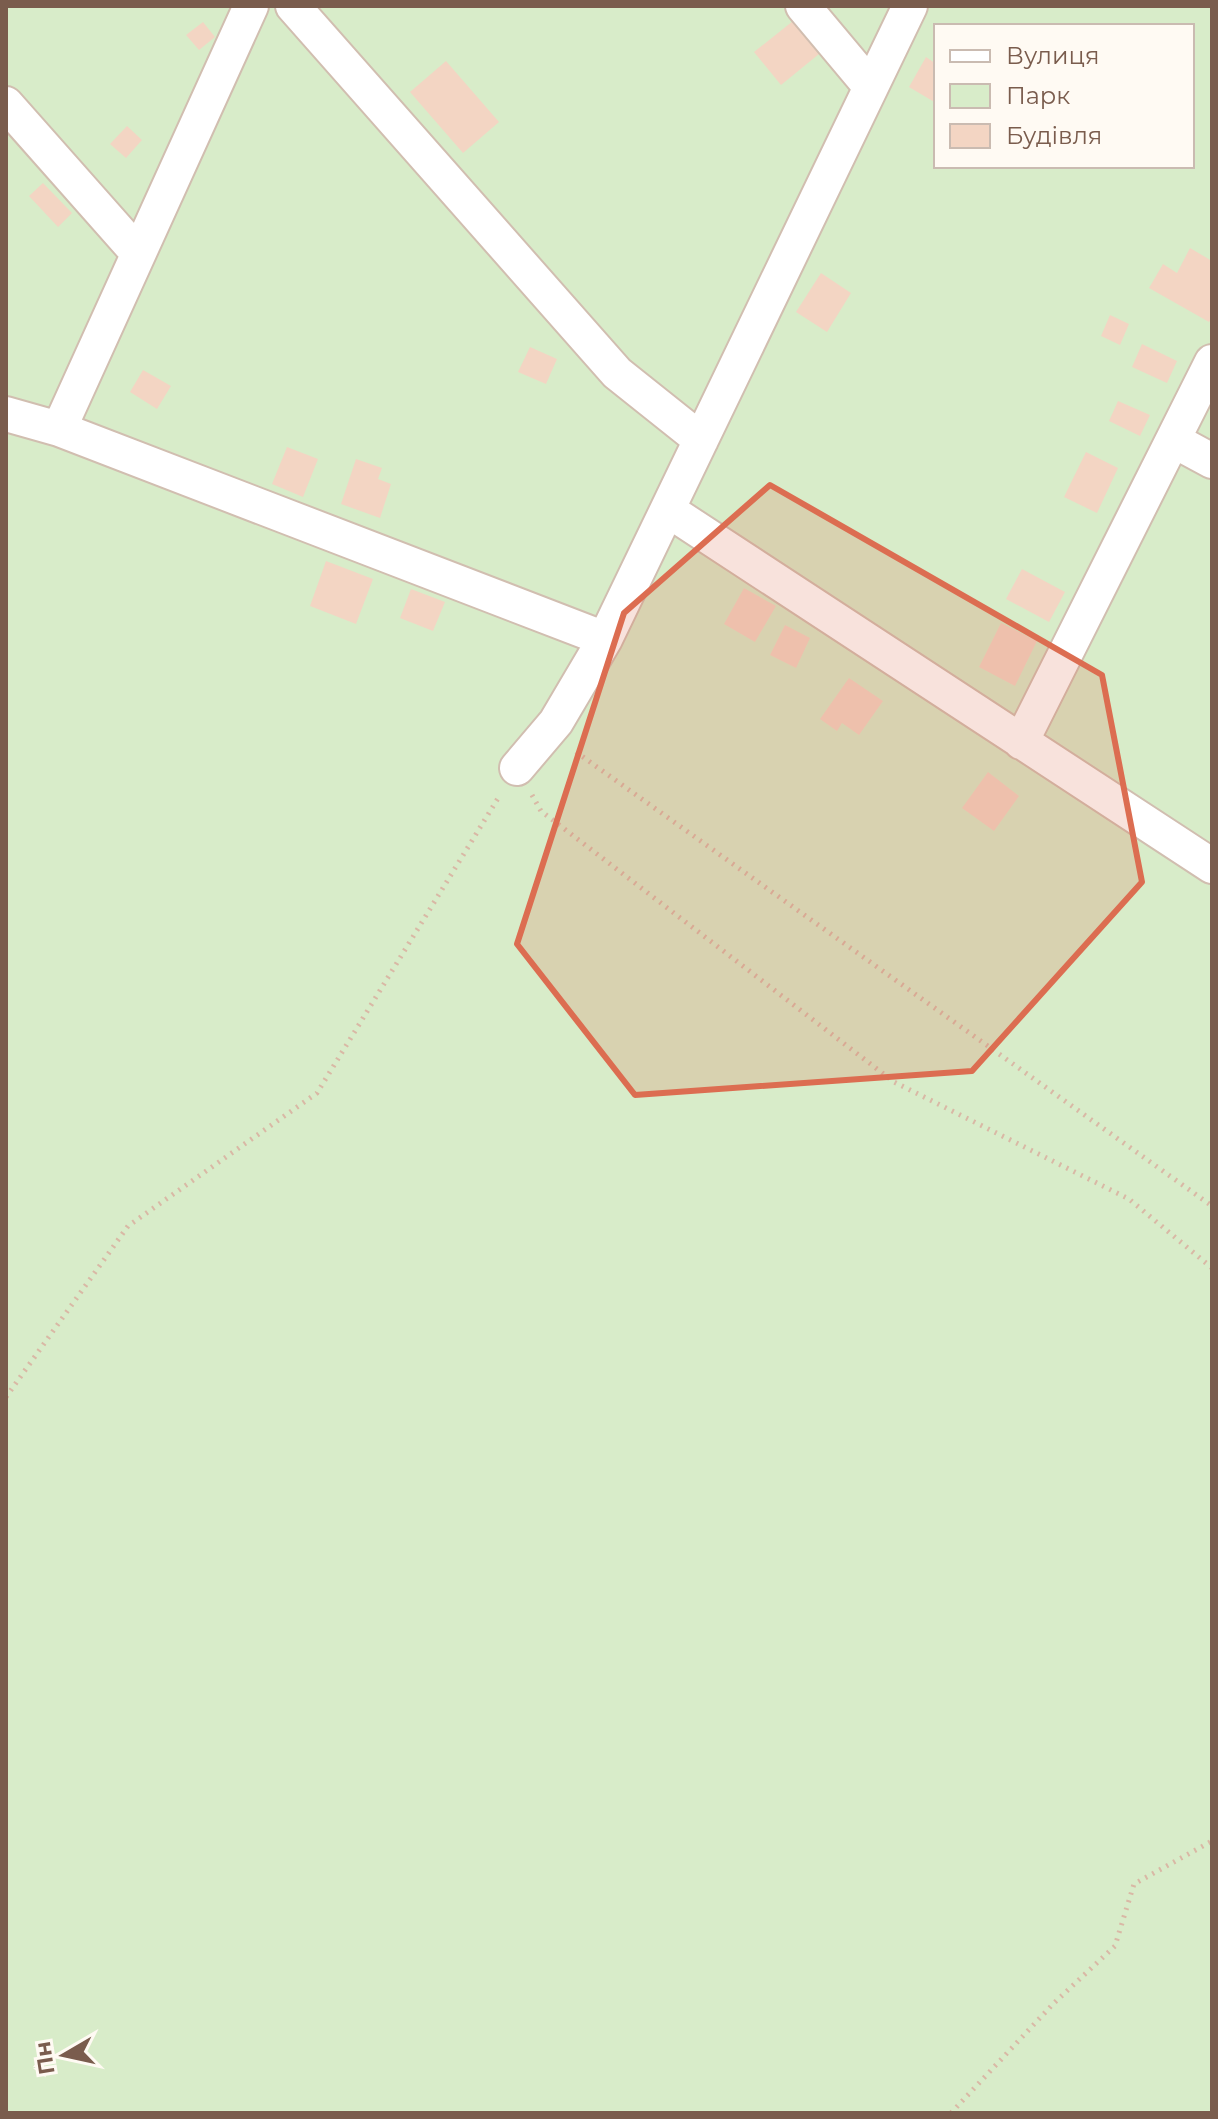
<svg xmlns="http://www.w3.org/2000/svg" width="1218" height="2119" viewBox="0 0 1218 2119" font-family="Montserrat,sans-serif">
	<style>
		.green { fill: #d8ecc9; fill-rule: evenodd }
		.building { fill: #f3d5c3 }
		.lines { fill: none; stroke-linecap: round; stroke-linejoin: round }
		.minor-casing { stroke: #d1beb0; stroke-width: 38 }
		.path { stroke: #d9b8a5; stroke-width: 5; stroke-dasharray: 2 6; stroke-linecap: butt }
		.minor { stroke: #fff; stroke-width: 34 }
		.marked { fill: #dc6d51; fill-opacity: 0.2; stroke: #dc6d51; stroke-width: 6; stroke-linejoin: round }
	</style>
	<rect width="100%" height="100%" fill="#fdf6ec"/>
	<!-- green -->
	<path class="green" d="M6,6H1212V2113H6ZM936,26H1192V166H936Z"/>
	<!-- building -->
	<path class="building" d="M793,21L819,54L781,85L754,52Z
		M203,22L215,37L199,50L186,35Z
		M926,57L936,64V103L909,87Z
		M446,61L499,122L463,153L410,92Z
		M127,126L142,140L126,158L110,144Z
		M43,183L72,213L58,227L29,196Z
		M1190,248L1212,261V317L1209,322L1149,288L1163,264L1177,273Z
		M821,273L851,293L827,332L796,312Z
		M1110,315L1129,324L1120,345L1101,336Z
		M1142,344L1177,361L1167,383L1132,367Z
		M530,347L557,359L546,384L518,372Z
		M143,370L171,386L157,409L130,392Z
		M1118,401L1150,415L1140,436L1109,421Z
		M287,447L318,459L303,497L272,484Z
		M1086,452L1118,468L1097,513L1064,497Z
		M356,459L382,468L378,479L391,484L380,518L341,504Z
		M326,561L373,579L356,624L310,606Z
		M1022,569L1065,592L1049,622L1006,599Z
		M744,588L776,606L755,642L724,624Z
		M411,589L445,602L433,631L400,618Z
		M1001,623L1037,641L1015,686L979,667Z
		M785,625L810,638L796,668L770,655Z
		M849,678L883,701L859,735L842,723L837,731L820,719Z
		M988,772L1019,796L994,831L962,808Z"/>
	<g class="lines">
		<defs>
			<path id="minor" d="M251,6L59,429L605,639
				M293,6L617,373L701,440
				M803,6L870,86
				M6,104L137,252
				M6,414L59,429
				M1173,440L1212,461
				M668,510L1212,866
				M1021,742L1212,362
				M517,768L556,722L605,639L910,6"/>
		</defs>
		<!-- minor casing -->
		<use href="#minor" class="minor-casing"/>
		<!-- path -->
		<path class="path" d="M576,752L1212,1206
			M532,795L541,811L894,1082L1129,1199L1212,1268
			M6,1397L128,1226L317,1093L500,795
			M951,2113L1053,2004L1115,1946L1134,1884L1212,1841"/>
		<!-- minor -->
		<use href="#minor" class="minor"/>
	</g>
	<!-- marked area -->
	<path class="marked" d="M770,485L1102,675L1142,882L972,1071L635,1095L517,944L624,613Z"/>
	<!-- border -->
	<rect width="1218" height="2119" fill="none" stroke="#7a5c4d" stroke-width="16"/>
	<!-- legend -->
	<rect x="934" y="24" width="260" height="144" fill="#fffaf3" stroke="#cabbb1" stroke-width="2"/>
	<rect x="950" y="50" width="40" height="12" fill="#ffffff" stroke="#cabbb1" stroke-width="2"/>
	<text x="1006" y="64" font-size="24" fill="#7a5c4d">Вулиця</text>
	<rect x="950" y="84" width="40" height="24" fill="#d8ecc9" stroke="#cabbb1" stroke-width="2"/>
	<text x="1006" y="104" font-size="24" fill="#7a5c4d">Парк</text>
	<rect x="950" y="124" width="40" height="24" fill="#f3d5c3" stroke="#cabbb1" stroke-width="2"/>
	<text x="1006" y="144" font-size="24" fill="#7a5c4d">Будівля</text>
	<!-- north arrow -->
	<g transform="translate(64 2055) rotate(261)" stroke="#fffaf3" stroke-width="6" paint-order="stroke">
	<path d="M0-6L14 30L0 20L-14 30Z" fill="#7a5c4d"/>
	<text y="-12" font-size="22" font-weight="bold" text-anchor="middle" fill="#7a5c4d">Пн</text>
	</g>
</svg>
